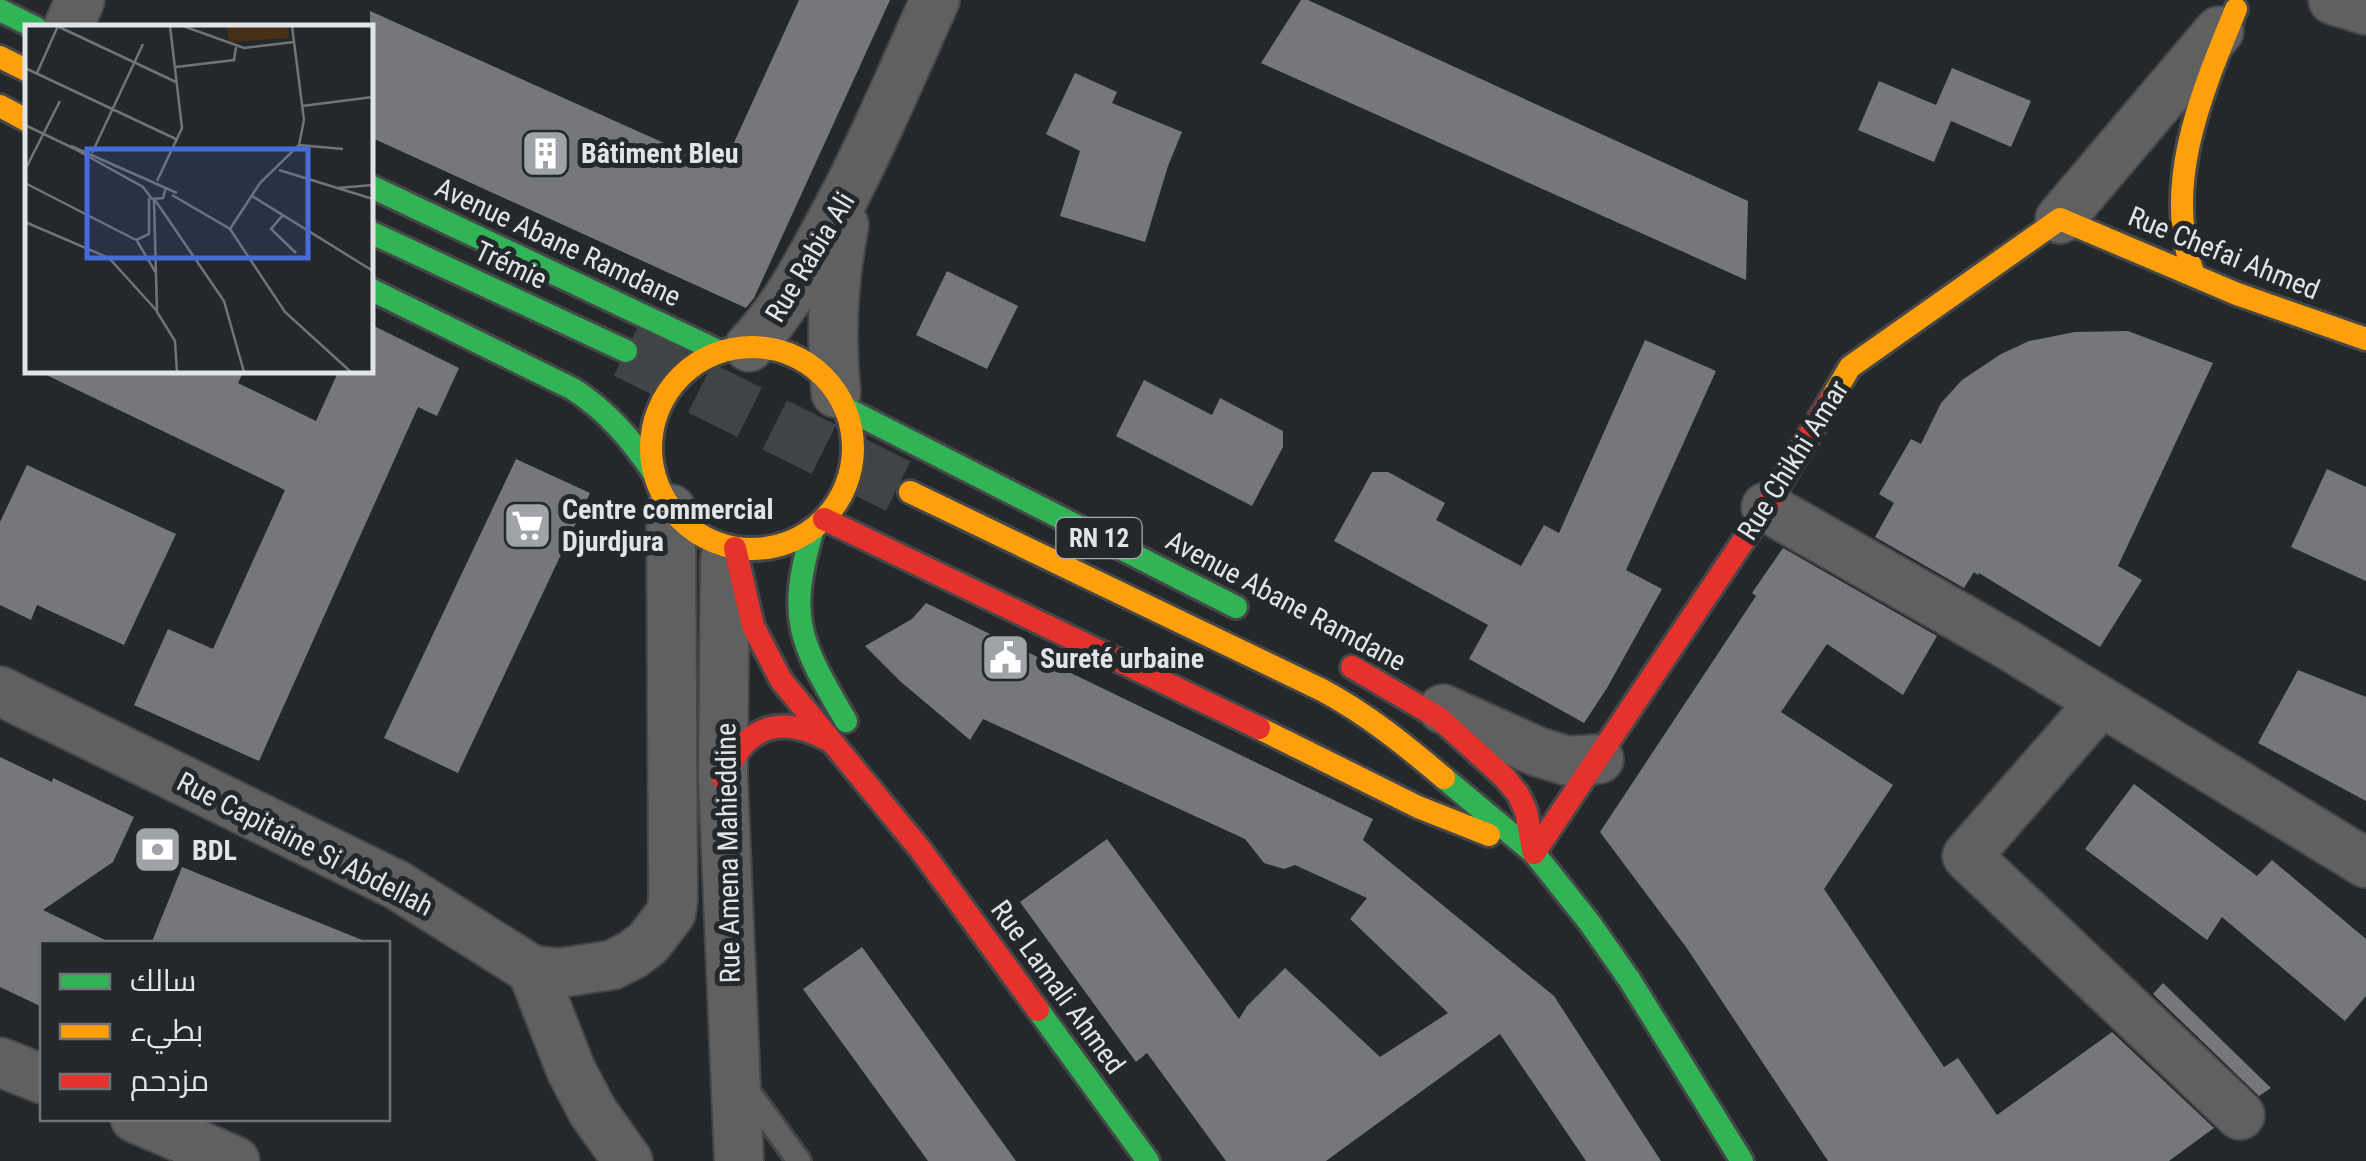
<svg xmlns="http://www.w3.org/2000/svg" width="2366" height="1161" viewBox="0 0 2366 1161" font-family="'Roboto Condensed',Cairo,sans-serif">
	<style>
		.building { fill: #75777a }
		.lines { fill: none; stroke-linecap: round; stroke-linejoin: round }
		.primary-tunnel { stroke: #414447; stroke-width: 55; stroke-dasharray: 55 28; stroke-linecap: butt }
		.lane-casing { stroke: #444648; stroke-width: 28 }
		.street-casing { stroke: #444648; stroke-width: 52 }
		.fast-casing { stroke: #444648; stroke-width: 28 }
		.slow-casing { stroke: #444648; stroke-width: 28 }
		.jam-casing { stroke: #444648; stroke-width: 28 }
		.lane { stroke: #606061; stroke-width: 22 }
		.street { stroke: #606061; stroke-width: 48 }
		.fast { stroke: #30b455; stroke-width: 22 }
		.slow { stroke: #ff9f0a; stroke-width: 22 }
		.jam { stroke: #e5322d; stroke-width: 22 }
		.labels { text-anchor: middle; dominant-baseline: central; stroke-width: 10; stroke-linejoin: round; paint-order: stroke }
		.shield { fill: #23282d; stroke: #a8acb0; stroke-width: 2.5 }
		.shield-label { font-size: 25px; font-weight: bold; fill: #e1e4e8 }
		.poi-label { font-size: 28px; font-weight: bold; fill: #e1e4e8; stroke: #23282d; text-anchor: start }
		.street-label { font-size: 28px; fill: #e1e4e8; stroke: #23282d }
		.inset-road { fill: none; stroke: #707377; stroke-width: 2.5 }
		.view { fill: #446cdb; fill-opacity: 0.15; stroke: #446cdb; stroke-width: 5 }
		.inset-edge { fill: none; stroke: #e1e4e8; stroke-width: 5 }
	</style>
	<rect width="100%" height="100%" fill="#25282b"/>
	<!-- building -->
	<path class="building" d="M799,0H890L754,298L746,308L370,137V11L722,169Z
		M1301,0H1308L1748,201L1746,280L1261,63Z
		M1952,68L2031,101L2011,147L1951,121L1934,162L1858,130L1879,81L1936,105Z
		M1075,73L1117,92L1112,103L1182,132L1168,166L1145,242L1060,216L1080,151L1046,134Z
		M947,271L1018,306L987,369L916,335Z
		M370,324L459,368L437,416L418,407L259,761L134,705L168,629L213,649L285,490L36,370H244L238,383L316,421L339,370H370Z
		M2128,331L2213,363L2118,566L2142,580L2100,647L1979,573L1978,575L1974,572L1964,588L1875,537L1894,503L1879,494L1911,439L1921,444L1941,403L1962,380L2001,354L2029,341L2075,332Z
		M1645,340L1716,371L1626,570L1662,589L1607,688L1584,723L1469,659L1488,625L1334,541L1372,472H1388L1445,503L1436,520L1521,566L1544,525L1559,533Z
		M1144,380L1212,415L1220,398L1283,431V447L1252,506L1116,436Z
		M516,459L590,493L458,773L384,738Z
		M27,465L176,534L124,645L37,605L31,620L0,605V522Z
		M2327,469L2366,487V581L2291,547Z
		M1783,548L1937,636L1903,695L1827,644L1781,712L1893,785L1824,889L1944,1067L1958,1058L1997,1115L2112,1032L2214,1128L2169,1161H1828L1686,947L1600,832L1756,596L1752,593Z
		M926,603L1373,819L1363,840L1554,996L1661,1161H1586L1500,1034L1326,1161H1226L1147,1053L1136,1062L1020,902L1107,839L1239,1019L1247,1006L1285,968L1380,1057L1448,1013L1350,919L1367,898L1295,865L1284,869L1264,863L1245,839L983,719L970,740L901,682L865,646L912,619Z
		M2298,670L2366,697V801L2258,743Z
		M0,757L52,782L53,778L134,817L113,862L43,910L113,944H42V1007L0,987Z
		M2134,784L2257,876L2272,860L2366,939V996L2345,1021L2222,917L2207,940L2085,849Z
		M182,867L367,942V944H151Z
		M862,947L1016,1161H928L803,989Z
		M2163,983L2271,1088L2259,1096L2153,994Z"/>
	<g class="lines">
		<!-- primary-tunnel -->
		<path class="primary-tunnel" d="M626,351L910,492"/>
		<defs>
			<path id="lane" d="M742,1083L799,1161"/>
			<path id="street" d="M2333,0L2366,10
				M68,28L80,0
				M2060,219L2219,31
				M749,347C783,311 803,274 826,231C867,157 900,78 935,0
				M836,393C830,335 833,281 844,225
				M1766,507L2005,643L2366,863
				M725,559L723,778L739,1161
				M0,691L397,885L532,970L559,973L612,965L632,955L648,943L671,913L673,899L671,509
				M2101,702L1967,856L2240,1115
				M1443,709L1538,752L1568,761L1599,759
				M532,970L571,1070L593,1112L628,1161
				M0,1062L42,1079
				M135,1118L235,1161"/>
			<path id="fast" d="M0,10L36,28
				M370,186L720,352
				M370,232L626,351
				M370,289L573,389C607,411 631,439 653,472
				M845,408L1236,607
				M813,529C786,620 800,642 846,721
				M1444,778L1534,853L1589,922L1629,979L1742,1161
				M1038,1010L1148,1161"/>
			<path id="slow" d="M0,57L28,71
				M0,106L28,121
				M2194,275C2161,186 2202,92 2236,9
				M651 448a101 101 0 1 1 202 0a101 101 0 1 1-202 0Z
				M1831,399L1850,367L2060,219L2237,294L2366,339
				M910,492L1322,690C1367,714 1405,745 1444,778
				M1259,728L1418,807L1489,835"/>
			<path id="jam" d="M824,519L1259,728
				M735,548L753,626L781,680L920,849L1038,1010
				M1352,667L1439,718L1505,778L1518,794L1526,811L1533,850
				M723,778C747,724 781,713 832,742
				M1534,853L1766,507L1831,399"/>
		</defs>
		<!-- lane casing -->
		<use href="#lane" class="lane-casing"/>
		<!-- street casing -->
		<use href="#street" class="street-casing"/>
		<!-- fast casing -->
		<use href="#fast" class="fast-casing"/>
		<!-- slow casing -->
		<use href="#slow" class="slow-casing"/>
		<!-- jam casing -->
		<use href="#jam" class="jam-casing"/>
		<!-- lane -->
		<use href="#lane" class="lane"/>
		<!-- street -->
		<use href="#street" class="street"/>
		<!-- fast -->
		<use href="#fast" class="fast"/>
		<!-- slow -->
		<use href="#slow" class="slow"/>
		<!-- jam -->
		<use href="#jam" class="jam"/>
	</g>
	<!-- icons -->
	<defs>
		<symbol id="building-square" viewBox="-11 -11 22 22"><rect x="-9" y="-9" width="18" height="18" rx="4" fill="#9fa2a6" stroke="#23282d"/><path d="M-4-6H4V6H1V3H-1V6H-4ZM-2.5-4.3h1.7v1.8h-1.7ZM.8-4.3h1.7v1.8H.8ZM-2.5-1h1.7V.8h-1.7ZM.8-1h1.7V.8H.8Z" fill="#fff"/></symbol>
		<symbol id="supermarket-square" viewBox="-11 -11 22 22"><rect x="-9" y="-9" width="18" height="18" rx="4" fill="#9fa2a6" stroke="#23282d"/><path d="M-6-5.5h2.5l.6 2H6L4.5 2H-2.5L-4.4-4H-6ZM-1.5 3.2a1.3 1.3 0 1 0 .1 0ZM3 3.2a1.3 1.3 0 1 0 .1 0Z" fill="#fff"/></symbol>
		<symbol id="civic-square" viewBox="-11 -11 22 22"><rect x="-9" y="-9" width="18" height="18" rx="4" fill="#9fa2a6" stroke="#23282d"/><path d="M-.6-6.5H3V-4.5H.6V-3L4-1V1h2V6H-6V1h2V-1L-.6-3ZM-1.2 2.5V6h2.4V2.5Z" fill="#fff"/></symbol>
		<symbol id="bank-square" viewBox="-11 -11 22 22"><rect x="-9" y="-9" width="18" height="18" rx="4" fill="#9fa2a6" stroke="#23282d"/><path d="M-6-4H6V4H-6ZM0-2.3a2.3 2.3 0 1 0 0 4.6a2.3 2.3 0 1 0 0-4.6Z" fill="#fff"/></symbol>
	</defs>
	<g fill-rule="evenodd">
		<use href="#building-square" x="518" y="126" width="55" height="55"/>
		<use href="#supermarket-square" x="500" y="498" width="55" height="55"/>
		<use href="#civic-square" x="978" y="630" width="55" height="55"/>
		<use href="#bank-square" x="130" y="822" width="55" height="55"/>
	</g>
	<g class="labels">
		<!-- shield labels -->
		<rect class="shield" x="1056.5" y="518" width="85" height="40" rx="8"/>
		<g class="shield-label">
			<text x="1099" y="538">RN 12</text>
		</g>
		<!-- poi labels -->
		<g class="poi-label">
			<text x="581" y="153">Bâtiment Bleu</text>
			<text x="562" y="509">Centre commercial<tspan x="562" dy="32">Djurdjura</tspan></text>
			<text x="1040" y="658">Sureté urbaine</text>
			<text x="192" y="850">BDL</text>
		</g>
		<!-- street labels -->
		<g class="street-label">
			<text transform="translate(558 242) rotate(25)">Avenue Abane Ramdane</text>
			<text transform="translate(2224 253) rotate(22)">Rue Chefai Ahmed</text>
			<text transform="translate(810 257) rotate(-59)">Rue Rabia Ali</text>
			<text transform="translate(511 265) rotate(25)">Trémie</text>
			<text transform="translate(1793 460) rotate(-58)">Rue Chikhi Amar</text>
			<text transform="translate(1286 601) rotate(28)">Avenue Abane Ramdane</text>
			<text transform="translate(305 844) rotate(27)">Rue Capitaine Si Abdellah</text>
			<text transform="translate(728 853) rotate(-91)">Rue Amena Mahieddine</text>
			<text transform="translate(1058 987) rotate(54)">Rue Lamali Ahmed</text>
		</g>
	</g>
	<!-- overview -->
	<g transform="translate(25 25)">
		<rect width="348" height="348" fill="#25282b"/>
		<path d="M201,1H263L264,13L205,17Z" fill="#4a2f17"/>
		<path class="inset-road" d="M32,1L151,57M158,1L219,23L269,17M151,42L209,35L211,22M0,43L153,115M12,48L33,1M277,81L348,72M0,100L50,124M274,120L318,124M46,121L152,168M48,123L118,162L127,174L138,173L141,162M67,128L118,19M0,145L35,76M254,145L348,174M132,156L157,103L145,1M0,158L111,215M312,163L348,160M147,170L205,204L260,287L326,347M227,171L348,246M129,175L132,287L150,316L152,347M130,175L199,276L219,347M258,190L246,204L271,228M0,197L84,233L132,286M205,204L235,158L274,120L279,95L267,1M111,215L124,209V173M112,216L131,248"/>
		<path class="view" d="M62,124H283V233H62Z"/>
		<rect width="348" height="348" class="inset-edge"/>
	</g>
	<!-- legend -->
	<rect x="40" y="941" width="350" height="180" fill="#23282d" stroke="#6f7378" stroke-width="2.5"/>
	<rect x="60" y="974" width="50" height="15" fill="#30b455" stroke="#6f7378" stroke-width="2.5"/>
	<text x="130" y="991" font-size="30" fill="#e1e4e8">سالك</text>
	<rect x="60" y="1024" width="50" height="15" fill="#ff9f0a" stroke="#6f7378" stroke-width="2.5"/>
	<text x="130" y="1041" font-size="30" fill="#e1e4e8">بطيء</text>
	<rect x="60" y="1074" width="50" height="15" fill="#e5322d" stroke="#6f7378" stroke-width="2.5"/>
	<text x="130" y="1091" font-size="30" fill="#e1e4e8">مزدحم</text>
</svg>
